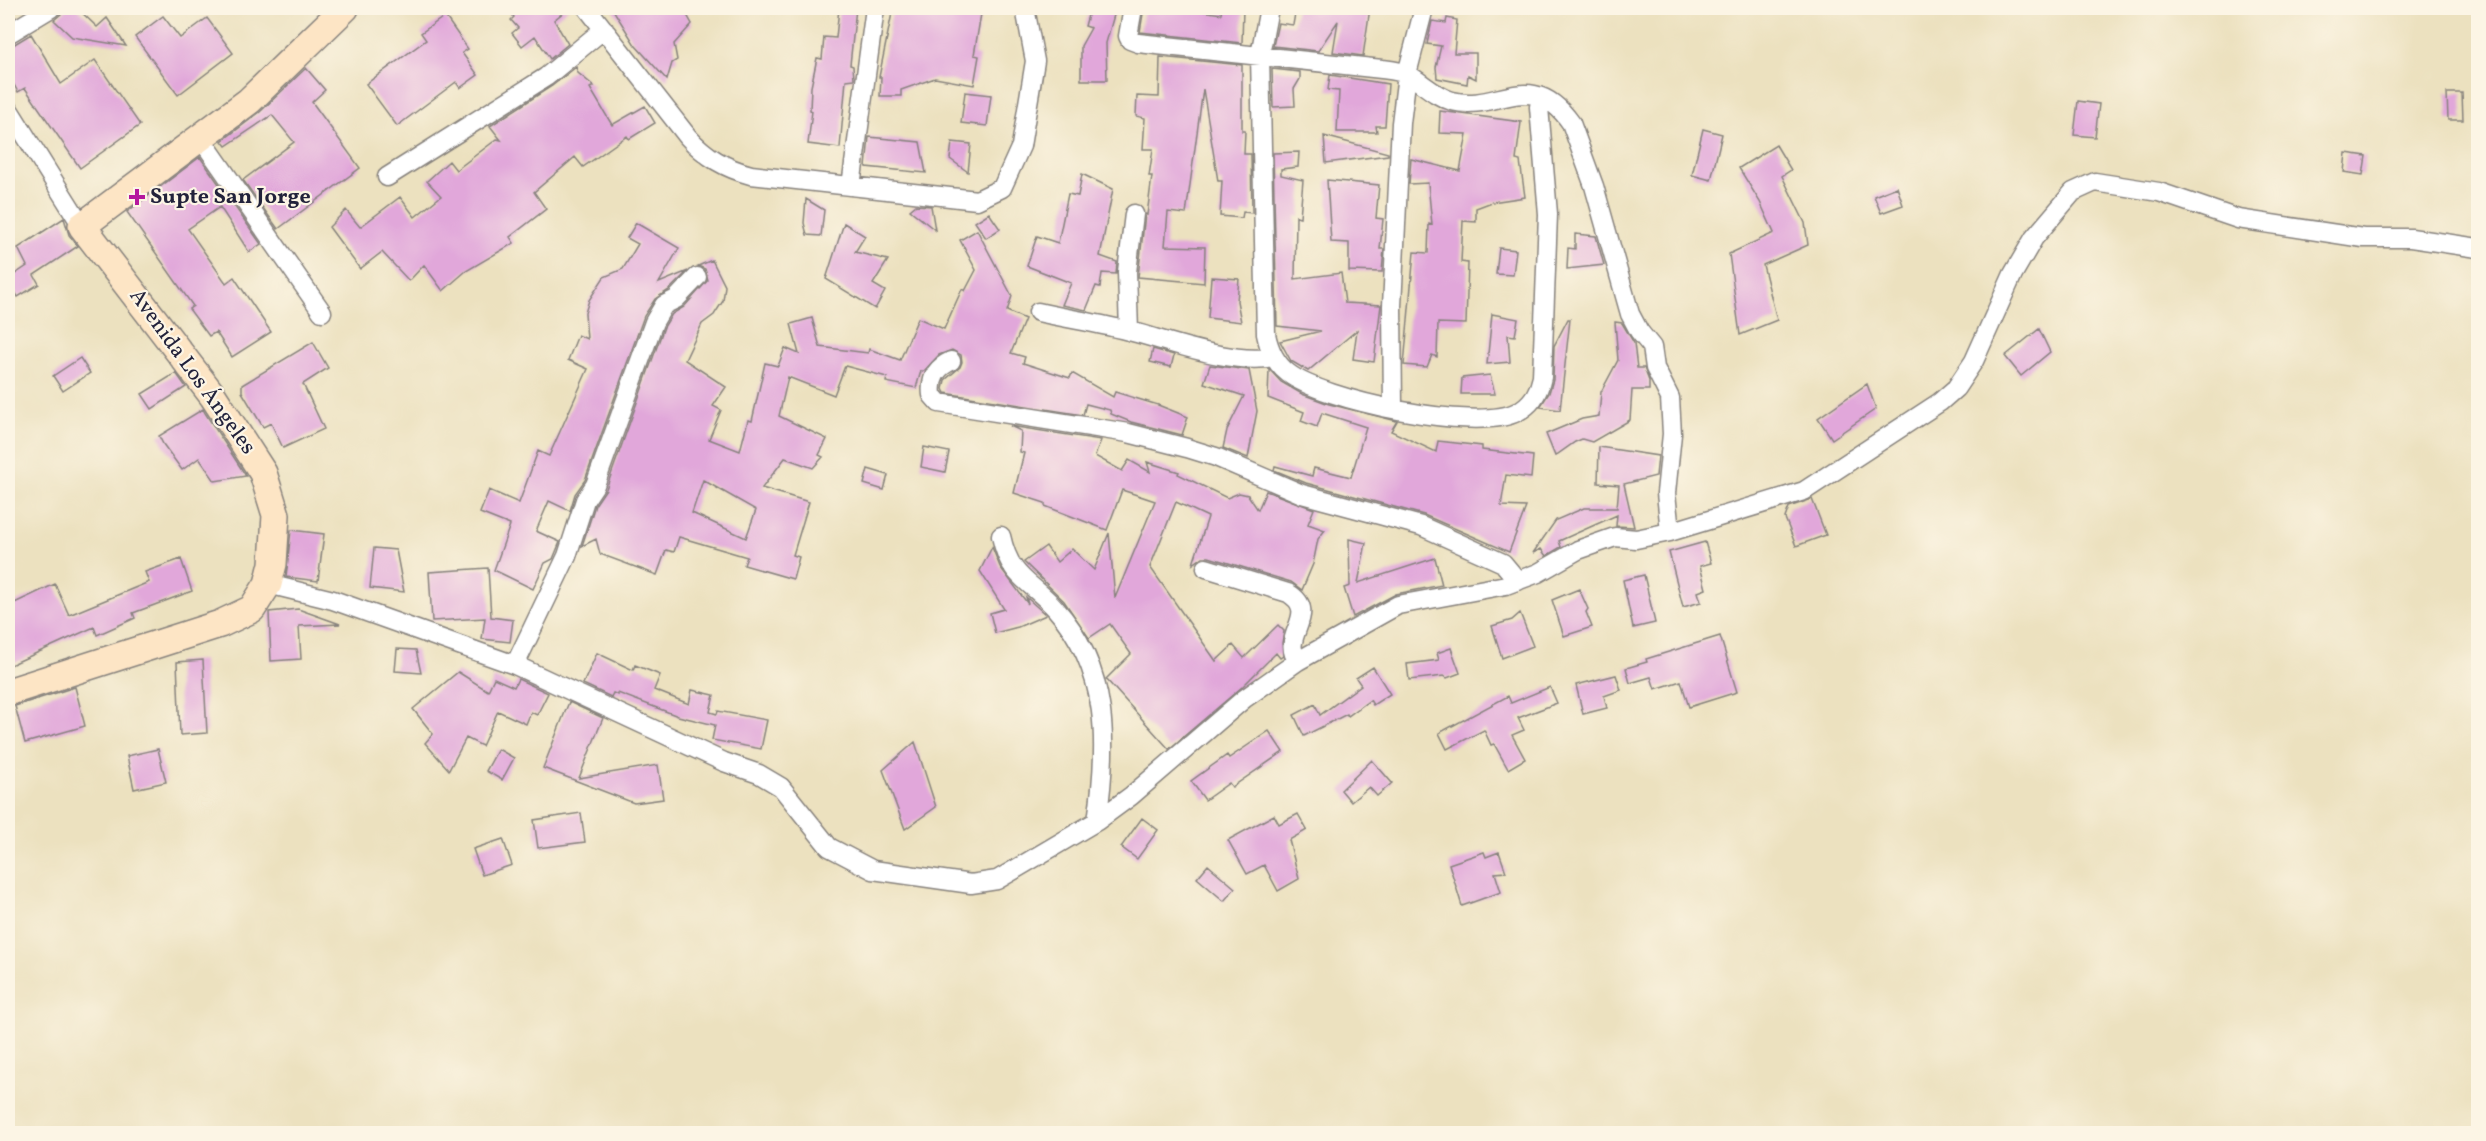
<svg xmlns="http://www.w3.org/2000/svg" width="2486" height="1141" viewBox="0 0 2486 1141" font-family="Vollkorn,serif">
	<style>
		.building { fill: #e1a7da; fill-rule: evenodd }
		.lines { fill: none; stroke-linecap: round; stroke-linejoin: round }
		.street-casing { stroke: #87827d; stroke-width: 21 }
		.secondary-casing { stroke: #87827d; stroke-width: 30 }
		.street { stroke: #fff; stroke-width: 18 }
		.secondary { stroke: #fde5c5; stroke-width: 27 }
		.poi-dot { fill: #b5179e; stroke: #fcf5e5; stroke-width: 2 }
		.labels { text-anchor: middle; dominant-baseline: central; stroke-width: 4.5; stroke-linejoin: round; paint-order: stroke }
		.poi-label { font-size: 22px; font-weight: bold; fill: #22223b; stroke: #fcf5e5; text-anchor: start }
		.street-label { font-size: 22px; fill: #22223b; stroke: #fcf5e5 }
	</style>
	<rect width="100%" height="100%" fill="#fcf5e5"/>
	<filter id="ink" filterUnits="userSpaceOnUse"><feTurbulence type="fractalNoise" baseFrequency=".0167" numOctaves="2"/><feDisplacementMap in="SourceGraphic" scale="12" xChannelSelector="R" yChannelSelector="G"/><feConvolveMatrix kernelMatrix="1 2 1 2 8 2 1 2 1" color-interpolation-filters="sRGB"/></filter>
	<filter id="wash" filterUnits="userSpaceOnUse"><feTurbulence type="fractalNoise" baseFrequency=".008" numOctaves="4" result="noise"/><feDisplacementMap in="SourceGraphic" scale="24" xChannelSelector="R" yChannelSelector="G"/><feGaussianBlur stdDeviation="1.35" result="paint"/><feColorMatrix in="noise" values="0 0 0 0 0 0 0 0 0 0 0 0 0 0 0 0 0 1.4 0 .05"/><feComposite in="paint" operator="in"/></filter>
	<g filter="url(#wash)">
		<rect width="100%" height="100%" fill="#ece1bf"/>
		<g id="blocks">
			<!-- building -->
			<path class="building" d="M68,8H77L97,27L107,18L126,46L72,37L54,20Z
				M507,8H569L554,20L568,44L550,59L535,36L522,46L512,33L518,28L511,20L514,17Z
				M612,8H683L692,24L674,44L677,60L672,63L667,80L635,45Z
				M839,8H856L850,65L853,66L854,79L846,80L840,148L808,144L812,111L810,110L811,87L817,58L822,59L824,37L836,38Z
				M893,8H982L974,55L979,56L974,85L935,78L901,90V96H880L881,77H879Z
				M1090,8H1116L1106,43L1107,80H1081V46L1091,28L1085,26Z
				M1144,8H1182L1221,14L1222,8H1243L1242,43L1140,32Z
				M1296,8H1370L1363,56L1333,52L1338,21L1318,51L1273,46L1278,23L1293,25Z
				M163,16L180,38L207,18L233,53L178,95L135,37Z
				M445,16L468,49L462,53L478,75L460,88L456,82L397,126L366,84L426,40L421,33Z
				M1447,18L1457,20L1454,53H1476V79L1468,75L1467,84L1437,78L1436,67L1441,46L1427,44L1432,21L1446,23Z
				M31,34L61,84L95,60L140,125L80,168L25,88L18,92L8,74V48Z
				M1160,57L1242,65V131H1245L1244,154H1251L1252,213L1243,212L1242,218L1220,216L1222,181H1218L1203,89L1186,214L1168,212L1165,246L1205,247L1204,283L1138,277L1145,214L1147,215L1152,176H1149L1153,149H1143L1145,118L1136,116L1137,96L1159,97Z
				M576,67L578,73L594,86L590,88L612,125L645,106L655,123L629,139L627,136L583,167L575,157L534,192L546,209L510,237L514,243L466,271L443,291L424,265L409,281L382,252L360,269L329,227L346,210L360,227L400,197L415,217L441,196L427,181L449,161L456,170L497,139L501,140L490,126L552,86Z
				M306,68L325,90L312,102L360,168L278,229L243,180L294,142L272,115L226,146L222,141L260,112Z
				M1272,69L1300,72V79L1294,89L1295,106L1273,107Z
				M1330,75L1388,84L1385,126H1376L1377,132H1337L1339,91L1328,90Z
				M965,92L991,95L987,126L961,123Z
				M2447,93H2462L2463,120H2448Z
				M2078,101L2099,104L2095,137L2074,135Z
				M1440,111L1521,122L1516,160L1520,161L1525,197L1492,202L1476,208V222L1463,221L1461,262L1468,263L1466,324L1438,323L1437,357L1432,355L1427,367L1404,365L1414,252L1428,253L1429,224L1432,225L1428,183L1409,184L1411,159L1460,171L1467,134L1439,133Z
				M1703,129L1722,134L1711,180L1692,175Z
				M1324,136L1388,153V155L1326,163Z
				M869,137L920,142L926,173L866,167Z
				M952,142L971,144L968,172L950,159Z
				M1776,145L1791,170L1782,176L1805,223L1808,245L1763,265L1777,320L1740,335L1729,254L1774,233L1760,202L1739,168Z
				M1299,152L1298,167L1281,169V175L1303,180L1300,217L1296,216L1295,279L1341,273L1345,303L1381,305L1374,362L1353,359L1357,330L1308,371L1291,361L1280,341L1321,331L1277,326L1273,153Z
				M2346,153L2366,156L2363,175L2344,172Z
				M200,157L261,244L249,252L220,207L188,229L226,283L234,277L271,332L232,357L216,332L209,336L189,309L193,306L127,212Z
				M1082,174L1113,189L1100,256L1117,262L1116,274L1102,273L1100,287L1096,286L1086,310L1062,305L1071,283L1027,266L1037,236L1058,243L1068,194L1078,196Z
				M1327,180L1379,185L1376,218L1383,219L1380,249H1384L1382,272L1349,271V243L1331,242Z
				M1897,187L1903,205L1881,213L1874,196Z
				M806,199L824,210L821,236L807,235L804,223Z
				M916,205L931,206L935,230L910,210Z
				M989,213L1000,229L986,238L975,222Z
				M64,218L69,235L78,246L34,275L39,284L18,297L8,279L27,266L18,248Z
				M636,223L679,248L659,283L688,271L669,290L655,299L644,316L585,480L575,494L570,511L549,501L536,531L560,542L553,559L545,563L533,589L494,570L510,525L480,513L489,490L519,503L538,451L549,456L588,369L568,360L578,335L587,339L585,313L589,300L604,277L623,269L638,244L627,238Z
				M844,223L865,236L855,252L888,260L873,284L885,291L875,309L826,279Z
				M977,230L1012,296L1007,311L1025,319L1011,353L1025,357L1023,363L1070,378L1072,373L1113,397L1115,392L1158,405L1188,417L1182,435L1131,422L1111,414L1110,410L1086,404L1083,415L945,393L943,389L945,380L960,367L962,362L961,355L952,350L939,355L924,371H921L916,388L886,382L887,377L845,366L834,395L788,377L779,416L827,439L819,455L823,457L813,468L785,458L762,488L809,502L793,555L799,557L793,579L744,565L747,557L679,537L674,552L666,550L657,575L600,554L596,539L582,546L595,505L606,489L664,327L672,314L684,307L708,280L705,269L698,266L712,260L725,286L723,301L714,315L702,324L685,360L726,387L713,406L721,410L709,439L740,451L748,420L752,421L765,363L778,366L785,348L799,354L791,324L812,318L820,347L868,353L869,349L900,360L918,318L944,329L962,289L965,291L976,270L960,240ZM703,480L756,510L746,538L692,513Z
				M1575,234L1596,236L1604,265L1567,269L1568,248L1575,249Z
				M1499,248L1516,250L1513,275L1496,274Z
				M1211,277L1239,279L1237,301L1241,322L1208,318Z
				M1492,314L1518,319L1515,336L1508,335L1510,362L1487,364Z
				M1568,319H1570L1560,410L1540,407L1549,393L1553,380L1554,346Z
				M1615,322L1622,323L1634,343L1637,368H1644L1649,381V390H1632L1630,420L1592,442L1582,439L1575,442L1555,456L1546,434L1582,419L1599,416L1601,392L1618,360Z
				M2039,329L2050,352L2021,376L2005,356Z
				M313,342L328,368L303,384L324,429L283,448L271,423L263,427L242,392V385Z
				M1153,349L1174,355L1171,367L1150,362Z
				M80,358L90,373L63,391L53,376Z
				M1210,365L1249,370L1257,411L1248,458L1223,448L1227,430L1244,396L1204,383Z
				M1269,369L1281,382L1302,394L1329,404L1397,421L1391,431L1436,452L1438,441L1482,446V450L1533,456L1531,478L1506,475L1501,506L1526,507L1509,552L1424,515L1306,483L1274,470L1275,466L1312,476L1314,468L1351,477L1366,427L1322,413L1317,427L1301,421L1304,412L1268,398Z
				M176,373L186,387L152,409L142,394Z
				M1490,375L1495,394H1461L1462,378Z
				M1867,384L1876,409L1832,439L1818,418Z
				M203,409L205,413L246,476L215,481L199,458L182,470L163,444L159,436Z
				M1010,426L1101,440L1095,456L1122,471L1129,460L1150,472L1147,462L1179,472L1178,474L1227,498L1239,493L1248,495L1258,510L1266,491L1314,509L1308,524L1325,530L1318,539L1313,564L1302,590L1291,582L1209,557H1203L1193,564L1208,517L1176,502L1150,567L1216,661L1233,645L1244,658L1278,625L1284,631L1282,643L1283,656L1280,658L1276,653L1242,687L1169,749L1106,679L1131,654L1110,624L1089,638L1064,601L1024,562L1046,546L1057,562L1072,549L1094,570L1109,533L1115,598L1155,501L1122,490L1107,530L1045,506V503L1014,493L1024,453L1020,452L1021,431Z
				M924,447L949,452L945,472L921,467Z
				M1599,447L1658,456L1656,476L1624,484L1634,527L1616,526L1617,515L1559,541L1561,547L1546,556L1541,549L1533,553L1556,520L1584,508H1617L1619,485L1598,483Z
				M868,469L888,475L884,490L864,484Z
				M1812,499L1826,535L1796,546L1785,518L1789,507Z
				M291,530L324,534L318,581L286,577Z
				M1349,539L1366,543L1358,583L1435,558L1442,585L1396,594L1353,617L1344,588L1350,586Z
				M1705,542L1711,563L1700,566L1706,589L1698,592L1701,602L1683,607L1669,552Z
				M992,547L1000,567L1028,604L1026,597L1046,615L1018,627L995,633L990,613L1004,609L980,571Z
				M374,548L396,550L404,592L370,588Z
				M181,559L192,591L133,613L135,618L97,635L94,627L8,666V606L55,584L69,615L149,582L145,572Z
				M488,568L491,617L513,620L510,642L482,639L485,618L432,621L429,572Z
				M1644,575L1655,623L1633,628L1623,580Z
				M1579,589L1588,609L1586,612L1592,627L1564,636L1552,600Z
				M298,609L340,624L299,626L301,659L271,661L269,612Z
				M1520,613L1533,646L1502,658L1492,626L1512,620Z
				M1720,636L1737,692L1689,707L1681,681L1655,689L1651,677L1630,683L1626,668L1647,662L1646,659Z
				M1451,648L1460,673L1447,678L1444,676L1409,680L1407,664L1439,660L1437,653Z
				M397,649L416,650L421,673L395,671Z
				M597,653L633,670L635,665L660,675L654,690L689,704L692,690L714,695L710,712L717,714L718,711L767,720L761,749L712,740L715,725L678,716L618,693V695L613,693L611,697L583,684Z
				M203,660L207,733L180,735L177,662Z
				M1373,667L1390,694L1373,705L1370,700L1348,716L1347,714L1304,736L1294,715L1315,704L1320,715L1361,685L1356,678Z
				M458,672L488,691L494,678L514,687L518,679L548,693L537,715L531,712L526,724L498,711L482,746L466,738L449,770L425,743L433,734L413,709Z
				M1616,675L1621,690L1604,696L1607,708L1583,714L1576,685Z
				M75,687L85,726L25,743L15,706Z
				M1550,687L1557,703L1518,718L1524,730L1512,735L1525,759L1508,769L1494,744L1491,745L1484,730L1447,749L1439,733L1508,696L1511,703Z
				M569,702L603,718L579,778L658,765L663,799L634,803L543,768Z
				M1269,731L1283,752L1232,787L1229,783L1205,800L1191,781L1227,755L1229,758Z
				M915,742L936,807L905,829L883,770Z
				M158,749L166,782L134,789L127,756Z
				M498,749L514,758L502,780L486,771Z
				M1372,760L1392,783L1377,796L1369,787L1351,802L1341,790Z
				M581,813L585,842L538,848L534,820Z
				M1298,814L1307,830L1289,840L1299,879L1278,891L1264,865L1247,874L1228,840L1274,815L1279,824Z
				M1142,818L1158,830L1137,859L1121,847Z
				M503,839L512,865L482,875L473,849Z
				M1484,852L1486,857L1499,852L1506,872L1495,873L1501,892L1462,906L1449,864Z
				M1208,865L1235,888L1224,901L1197,878Z"/>
		</g>
	</g>
	<g filter="url(#ink)">
		<use href="#blocks" fill-opacity="0" stroke="#87827d" stroke-width="1.5"/>
		<g class="lines">
			<defs>
				<path id="street" d="M587,8L688,137C706,157 725,168 751,175L977,200L1002,188L1021,146L1035,61L1025,8
					M1133,8L1128,36L1130,40L1138,43L1382,69C1390,70 1401,71 1409,75C1424,84 1435,96 1452,101C1498,113 1531,66 1571,123L1594,186L1630,314L1639,331L1652,347L1655,368L1670,398L1672,434L1666,493L1670,532
					M1269,8L1260,55L1266,334C1269,349 1275,363 1288,373C1322,400 1477,433 1517,412C1531,405 1539,392 1542,377L1548,214L1539,107L1541,98
					M8,34L51,8
					M8,108L82,226
					M200,137L322,312
					M387,177L546,77L604,29
					M851,186L875,8
					M1038,312C1070,319 1102,324 1133,332C1175,343 1232,365 1274,357
					M1129,331L1127,272L1134,214
					M951,361C936,368 930,379 932,395L939,403L1128,433L1187,448L1216,457L1302,494L1421,526L1503,563L1518,581
					M1393,408L1392,306L1401,123L1407,74L1424,8
					M1001,536C1010,578 1029,580 1055,608C1110,669 1108,746 1097,821
					M1206,568L1288,593C1322,613 1278,637 1298,661
					M268,584L333,600L515,665L724,762L759,774L781,787L829,847L873,870L971,884L997,880L1097,821L1131,796L1244,699L1298,661L1398,605L1506,585L1538,573L1578,550L1615,537L1636,539L1670,532L1804,491L1940,402L1956,388L1974,361L2013,274L2034,238L2073,192L2095,182L2159,192L2238,219L2363,238H2411L2478,248
					M515,665L567,556L585,500L595,485L654,322L664,305L676,299L697,277"/>
				<path id="secondary" d="M8,692L220,624L252,609L268,584L273,564L276,515L263,473L213,396L82,226L249,101L345,8"/>
			</defs>
			<!-- street casing -->
			<use href="#street" class="street-casing"/>
			<!-- secondary casing -->
			<use href="#secondary" class="secondary-casing"/>
			<!-- street -->
			<use href="#street" class="street"/>
			<!-- secondary -->
			<use href="#secondary" class="secondary"/>
		</g>
	</g>
	<!-- markers -->
	<path class="poi-dot" d="M134 188h6v6h6v6h-6v6h-6v-6h-6v-6h6z"/>
	<g class="labels">
		<!-- poi labels -->
		<g class="poi-label">
			<text x="150" y="197">Supte San Jorge</text>
		</g>
		<!-- street labels -->
		<g class="street-label">
			<text transform="translate(192 372) rotate(54)">Avenida Los Ángeles</text>
		</g>
	</g>
	<!-- margin -->
	<rect width="2486" height="1141" fill="none" stroke="#fcf5e5" stroke-width="30"/>
</svg>
